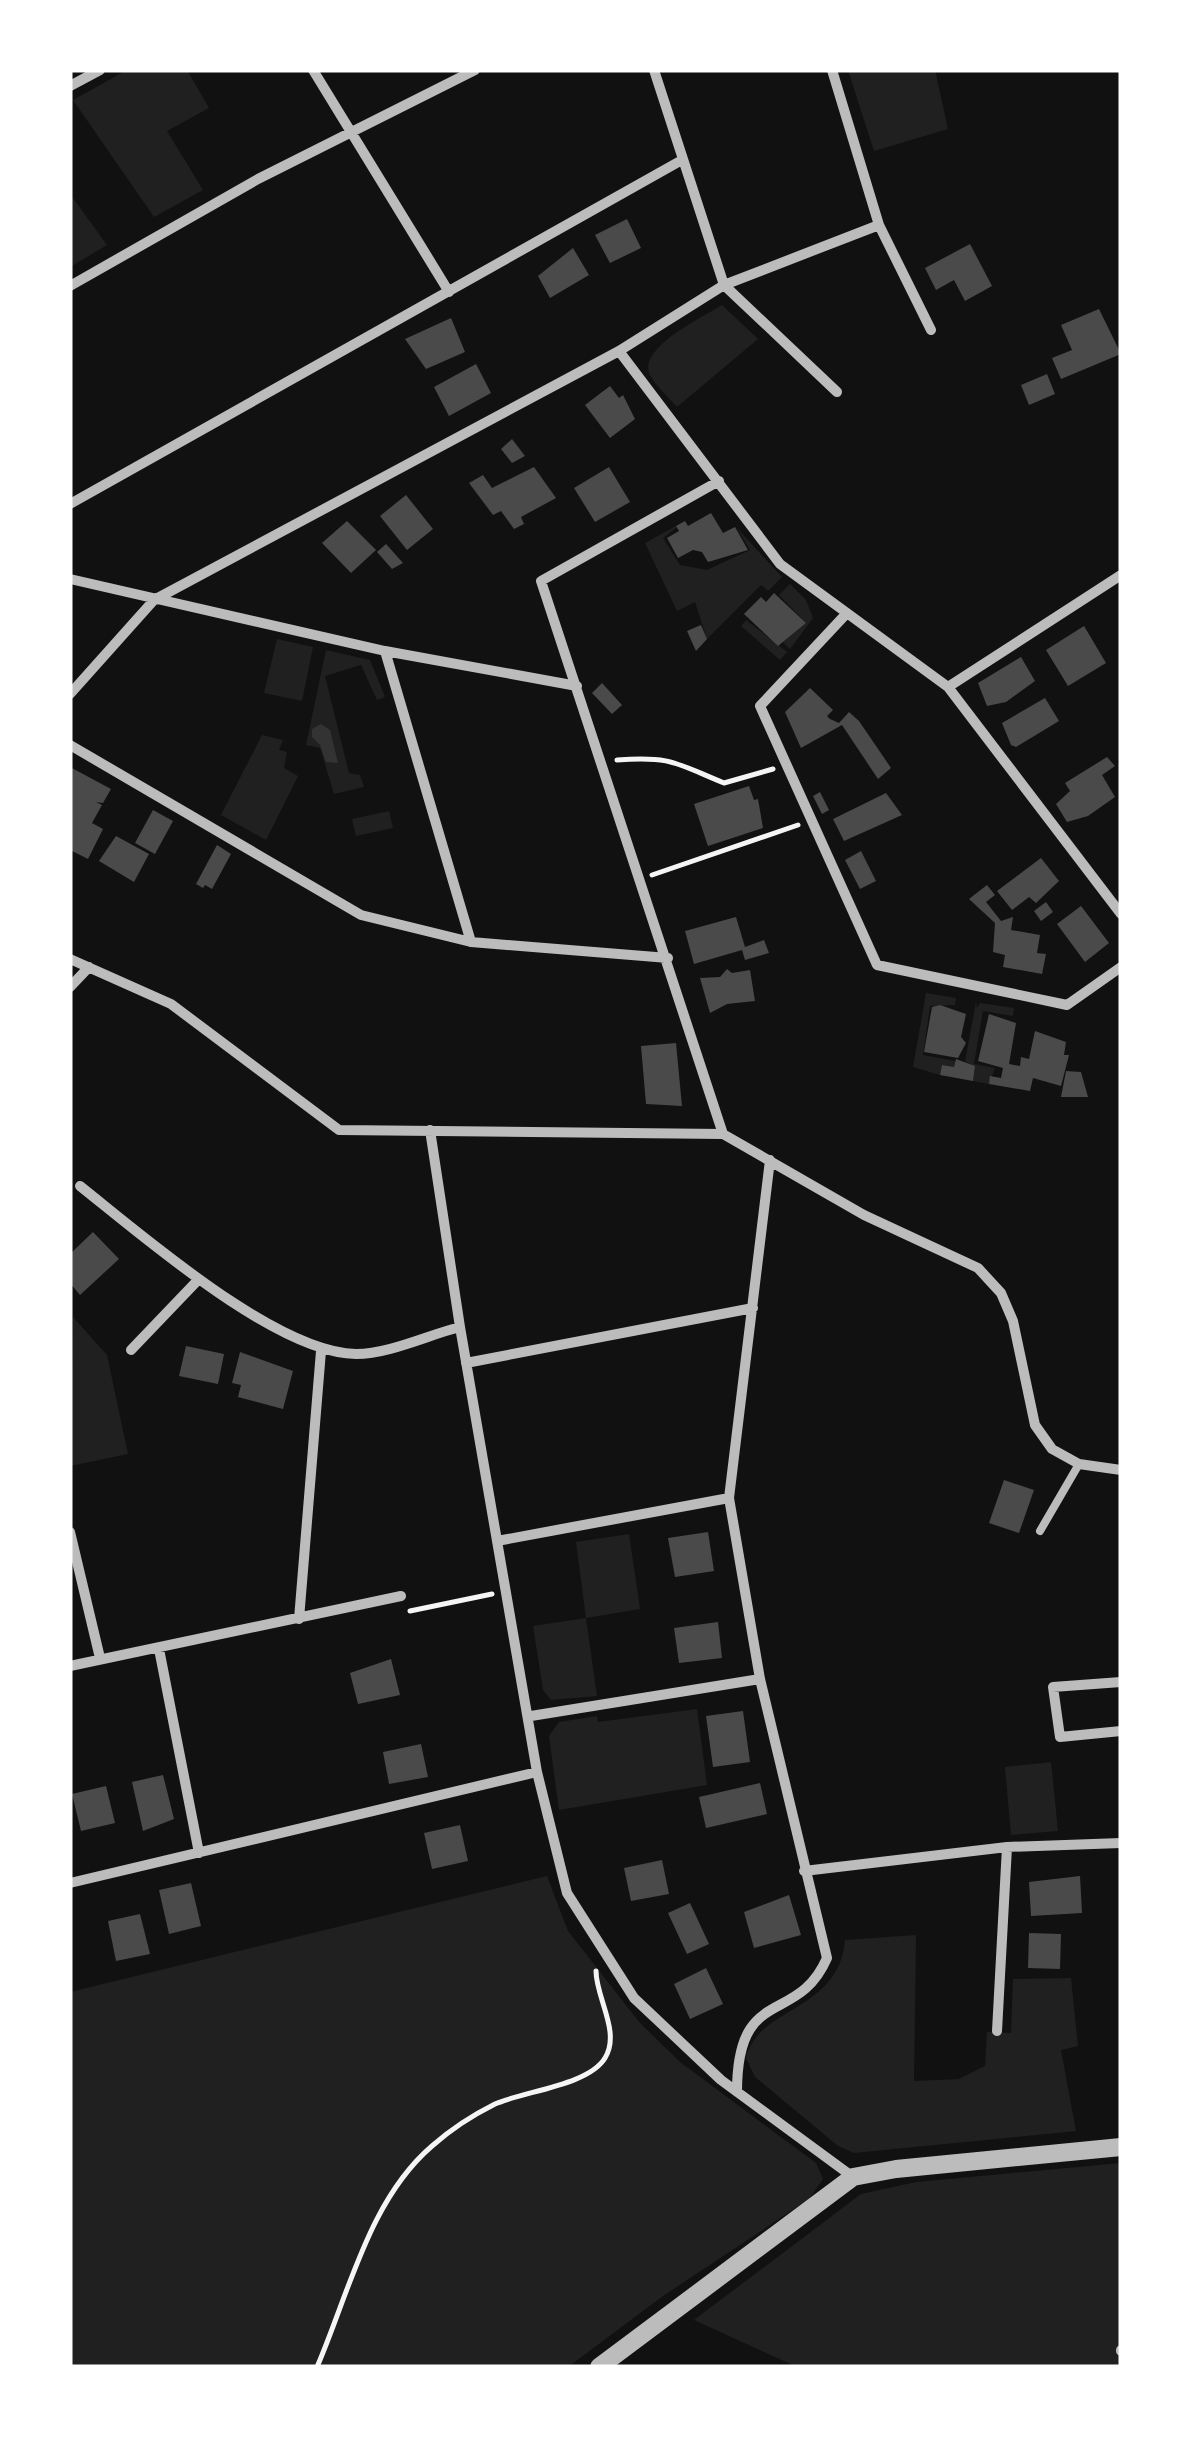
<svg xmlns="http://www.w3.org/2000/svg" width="1191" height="2437" viewBox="0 0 1191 2437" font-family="Mulish,sans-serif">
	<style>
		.green { fill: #202020 }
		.water { fill: #333 }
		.building { fill: #4a4a4a }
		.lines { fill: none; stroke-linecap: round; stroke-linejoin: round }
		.path { stroke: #f5f5f5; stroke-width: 5 }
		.service { stroke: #bcbcbc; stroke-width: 8 }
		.minor { stroke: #bcbcbc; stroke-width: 10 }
		.tertiary { stroke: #bcbcbc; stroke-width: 18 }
	</style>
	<rect width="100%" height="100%" fill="#111"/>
	<!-- green -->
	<path class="green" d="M127,70H187L209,108L167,131L203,190L154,217L73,100Z
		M848,70H935L948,129L874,151Z
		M70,194L107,245L70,267Z
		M722,305L758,339L677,407C668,397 656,386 650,375C637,348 703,317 722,305Z
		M685,521L663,538L680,565L707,570L750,550L737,528L782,577L768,591L761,585L707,639L695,602L677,611L645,543Z
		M790,584L806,600L813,618L790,649L783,642L806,623L779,595Z
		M746,620L787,652L780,660L741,626Z
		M277,639L313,647L302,701L264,693Z
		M326,650L370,660L385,697L377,700L361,665L325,676L349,773L360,775L364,787L334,794L320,748L306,745Z
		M262,735L283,740L279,750L287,752L284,768L298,776L266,840L221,815Z
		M389,811L393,828L356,836L352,819Z
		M926,993L956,998L955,1005L930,1006L923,1055L955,1061L954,1067L942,1065L940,1075L913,1067Z
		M976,1002L977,1008L980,1003L1014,1008L1013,1016L983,1011L974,1064L995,1068L989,1084L973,1081L975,1067L965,1061Z
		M73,1317L107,1355L128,1454L70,1466Z
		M629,1534L640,1609L586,1618L597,1696L551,1700L543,1690L533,1626L586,1618L576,1542Z
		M697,1709L707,1785L559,1810L549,1736L559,1722L597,1716L598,1722Z
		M1051,1762L1058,1831L1011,1835L1005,1767Z
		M547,1876L568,1931L640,2023L680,2062L816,2163L823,2179L809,2199L663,2296L568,2367H70V1992Z
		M916,1935L914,2081L959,2079L985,2066L987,2032L1011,2033L1013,1979L1071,1978L1078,2046L1061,2050L1076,2131L854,2153L838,2146L755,2077L746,2058C758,2006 839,2012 845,1940Z
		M1121,2163V2367H797L694,2320L861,2194L916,2182Z"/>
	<!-- water -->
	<path class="water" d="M321,724L330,730L338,763L326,762L320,745L312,737V729Z"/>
	<!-- building -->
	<path class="building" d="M627,219L641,248L610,263L595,235Z
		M970,244L992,286L965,301L954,280L936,290L925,268Z
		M573,248L589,275L550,298L538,276Z
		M1099,309L1121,354L1061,379L1052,358L1072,350L1061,325Z
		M451,318L465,352L426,369L405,339Z
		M476,364L491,393L449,416L434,387Z
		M1047,374L1055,394L1029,405L1021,385Z
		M610,386L619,398L623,395L635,419L610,438L585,405Z
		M512,439L525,456L512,463L501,449Z
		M534,467L556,498L521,517L524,524L514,529L501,511L493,515L469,483L483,475L492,488Z
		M609,467L630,502L595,522L574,488Z
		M406,495L433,529L407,550L380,516Z
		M711,513L723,533L735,527L748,550L708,562L702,552L693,550L678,558L667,538L679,531L676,526L685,521L688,526Z
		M347,521L376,550L351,573L322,543Z
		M386,544L403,563L392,569L377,552Z
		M774,593L806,623L778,646L744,614L761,597L766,602Z
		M701,625L707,639L696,651L687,631Z
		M1084,626L1106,663L1068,686L1046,650Z
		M1021,657L1035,681L1006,702L987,706L978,683Z
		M602,683L622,705L612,714L592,693Z
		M810,688L833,710L827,716L830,719L839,723L849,712L859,721L891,768L878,779L842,725L801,748L785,712Z
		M1045,698L1059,721L1016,747L1011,745L1002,723Z
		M1107,757L1115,766L1102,775L1115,797L1088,816L1067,822L1056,804L1070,791L1065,783Z
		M70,767L111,789L103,803L96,802L102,805L92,823L103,829L88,859L70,850Z
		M749,786L754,800L758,799L763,828L708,846L694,804Z
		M820,792L829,810L822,814L813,796Z
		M886,793L902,815L844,841L833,819Z
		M153,810L173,821L155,854L135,843Z
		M116,836L149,854L134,882L99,861Z
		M217,845L231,854L212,889L205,885L203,888L196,884Z
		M861,851L876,881L860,889L845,860Z
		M1041,858L1059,881L1036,903L1029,897L1012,910L997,891Z
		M987,885L995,895L986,902L1001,921L1013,917L1011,930L1040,935L1037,953L1046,954L1042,974L1003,967L1005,955L993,952L995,923L969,899Z
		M1046,902L1053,912L1041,921L1034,911Z
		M1081,906L1109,943L1085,962L1057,924Z
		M736,917L745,947L764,940L769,953L745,960L742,950L694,964L685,931Z
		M727,969L732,973L750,970L755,1001L727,1004L710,1013L700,978L720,977Z
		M940,1005L966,1014L961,1037L966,1043L958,1058L924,1052L932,1007Z
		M989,1014L1016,1023L1009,1064L1020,1066L1021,1057L1029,1059L1035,1031L1066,1042L1064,1055H1069L1061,1086L1033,1078L1030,1091L989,1084L990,1076L1001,1078L1003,1068L978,1061Z
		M676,1043L682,1106L646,1104L641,1046Z
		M956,1059L975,1066L973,1081L940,1075L942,1065L954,1067Z
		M1066,1071L1081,1072L1088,1097H1061Z
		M93,1232L119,1259L80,1295L70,1283V1254Z
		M186,1346L224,1354L218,1384L179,1376Z
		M240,1352L293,1371L283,1409L238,1397L241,1385L232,1383Z
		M1004,1480L1034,1490L1019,1533L989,1523Z
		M708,1532L714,1571L675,1577L668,1538Z
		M718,1622L722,1658L679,1663L674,1628Z
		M391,1659L400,1695L358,1704L350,1673Z
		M743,1711L750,1762L713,1767L706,1716Z
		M421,1744L428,1777L389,1784L383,1752Z
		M163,1775L174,1819L143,1831L132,1782Z
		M760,1783L767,1814L706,1828L699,1797Z
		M106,1786L115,1823L81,1831L72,1794Z
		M460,1825L468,1861L432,1869L424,1833Z
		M662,1860L669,1894L631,1901L624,1868Z
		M1080,1876L1082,1913L1031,1916L1029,1882Z
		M191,1883L201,1926L169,1934L159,1890Z
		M789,1895L801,1935L754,1948L744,1912Z
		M690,1903L709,1944L687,1954L668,1913Z
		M140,1914L150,1954L116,1961L108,1921Z
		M1029,1933L1061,1934L1060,1969L1028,1968Z
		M706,1968L723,2004L690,2019L674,1984Z"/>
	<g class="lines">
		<!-- path -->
		<path class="path" d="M617,760C672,756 675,763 724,783L773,769
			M652,875L798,825
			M410,1611L492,1594
			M317,2367C349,2293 369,2200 432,2146C450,2130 473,2115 495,2104C525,2091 589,2085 605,2058C621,2032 596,1998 596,1971"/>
		<!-- service -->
		<path class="service" d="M1040,1531L1079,1464"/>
		<!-- minor -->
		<path class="minor" d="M313,70L449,292
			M654,70L724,285L837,392
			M832,70L879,225L931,330
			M70,86L100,70
			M70,286L258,179L475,70
			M619,351L780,564L948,687L1121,914
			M719,481L541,581L723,1134
			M70,504L682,160
			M70,579L385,651L577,686
			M847,613L760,706L877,965L1067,1005L1121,967
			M385,651L471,942
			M948,687L1121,575
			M70,694L154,600L619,351L724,285L879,225
			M70,745L361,915L471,942L668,958
			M70,959L171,1004L339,1130L723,1134L864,1215L978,1268L1001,1293L1013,1321L1035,1425L1052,1449L1079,1464L1121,1470
			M70,987L89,967
			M430,1130L460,1327L537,1772L567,1893L634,1998L721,2080L853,2177
			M80,1186C143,1236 277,1353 356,1354C389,1354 428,1335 460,1327
			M131,1350L198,1280
			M466,1363L753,1308
			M70,1532L100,1658
			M497,1541L729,1498
			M299,1619L321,1351
			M159,1649L199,1853
			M70,1666L401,1596
			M1121,1682L1053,1687L1060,1737L1121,1731
			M531,1716L760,1679
			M804,1871L1007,1847L1121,1843
			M70,1883L537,1772
			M997,2031L1007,1847
			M737,2092C737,1983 797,2027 827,1958L760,1679L729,1498L770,1160
			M1121,2351V2350"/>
		<!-- tertiary -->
		<path class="tertiary" d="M599,2367L853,2177L896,2169L1121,2147"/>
	</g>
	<!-- border -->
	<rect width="1191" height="2437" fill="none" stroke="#ffffff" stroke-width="145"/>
</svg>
